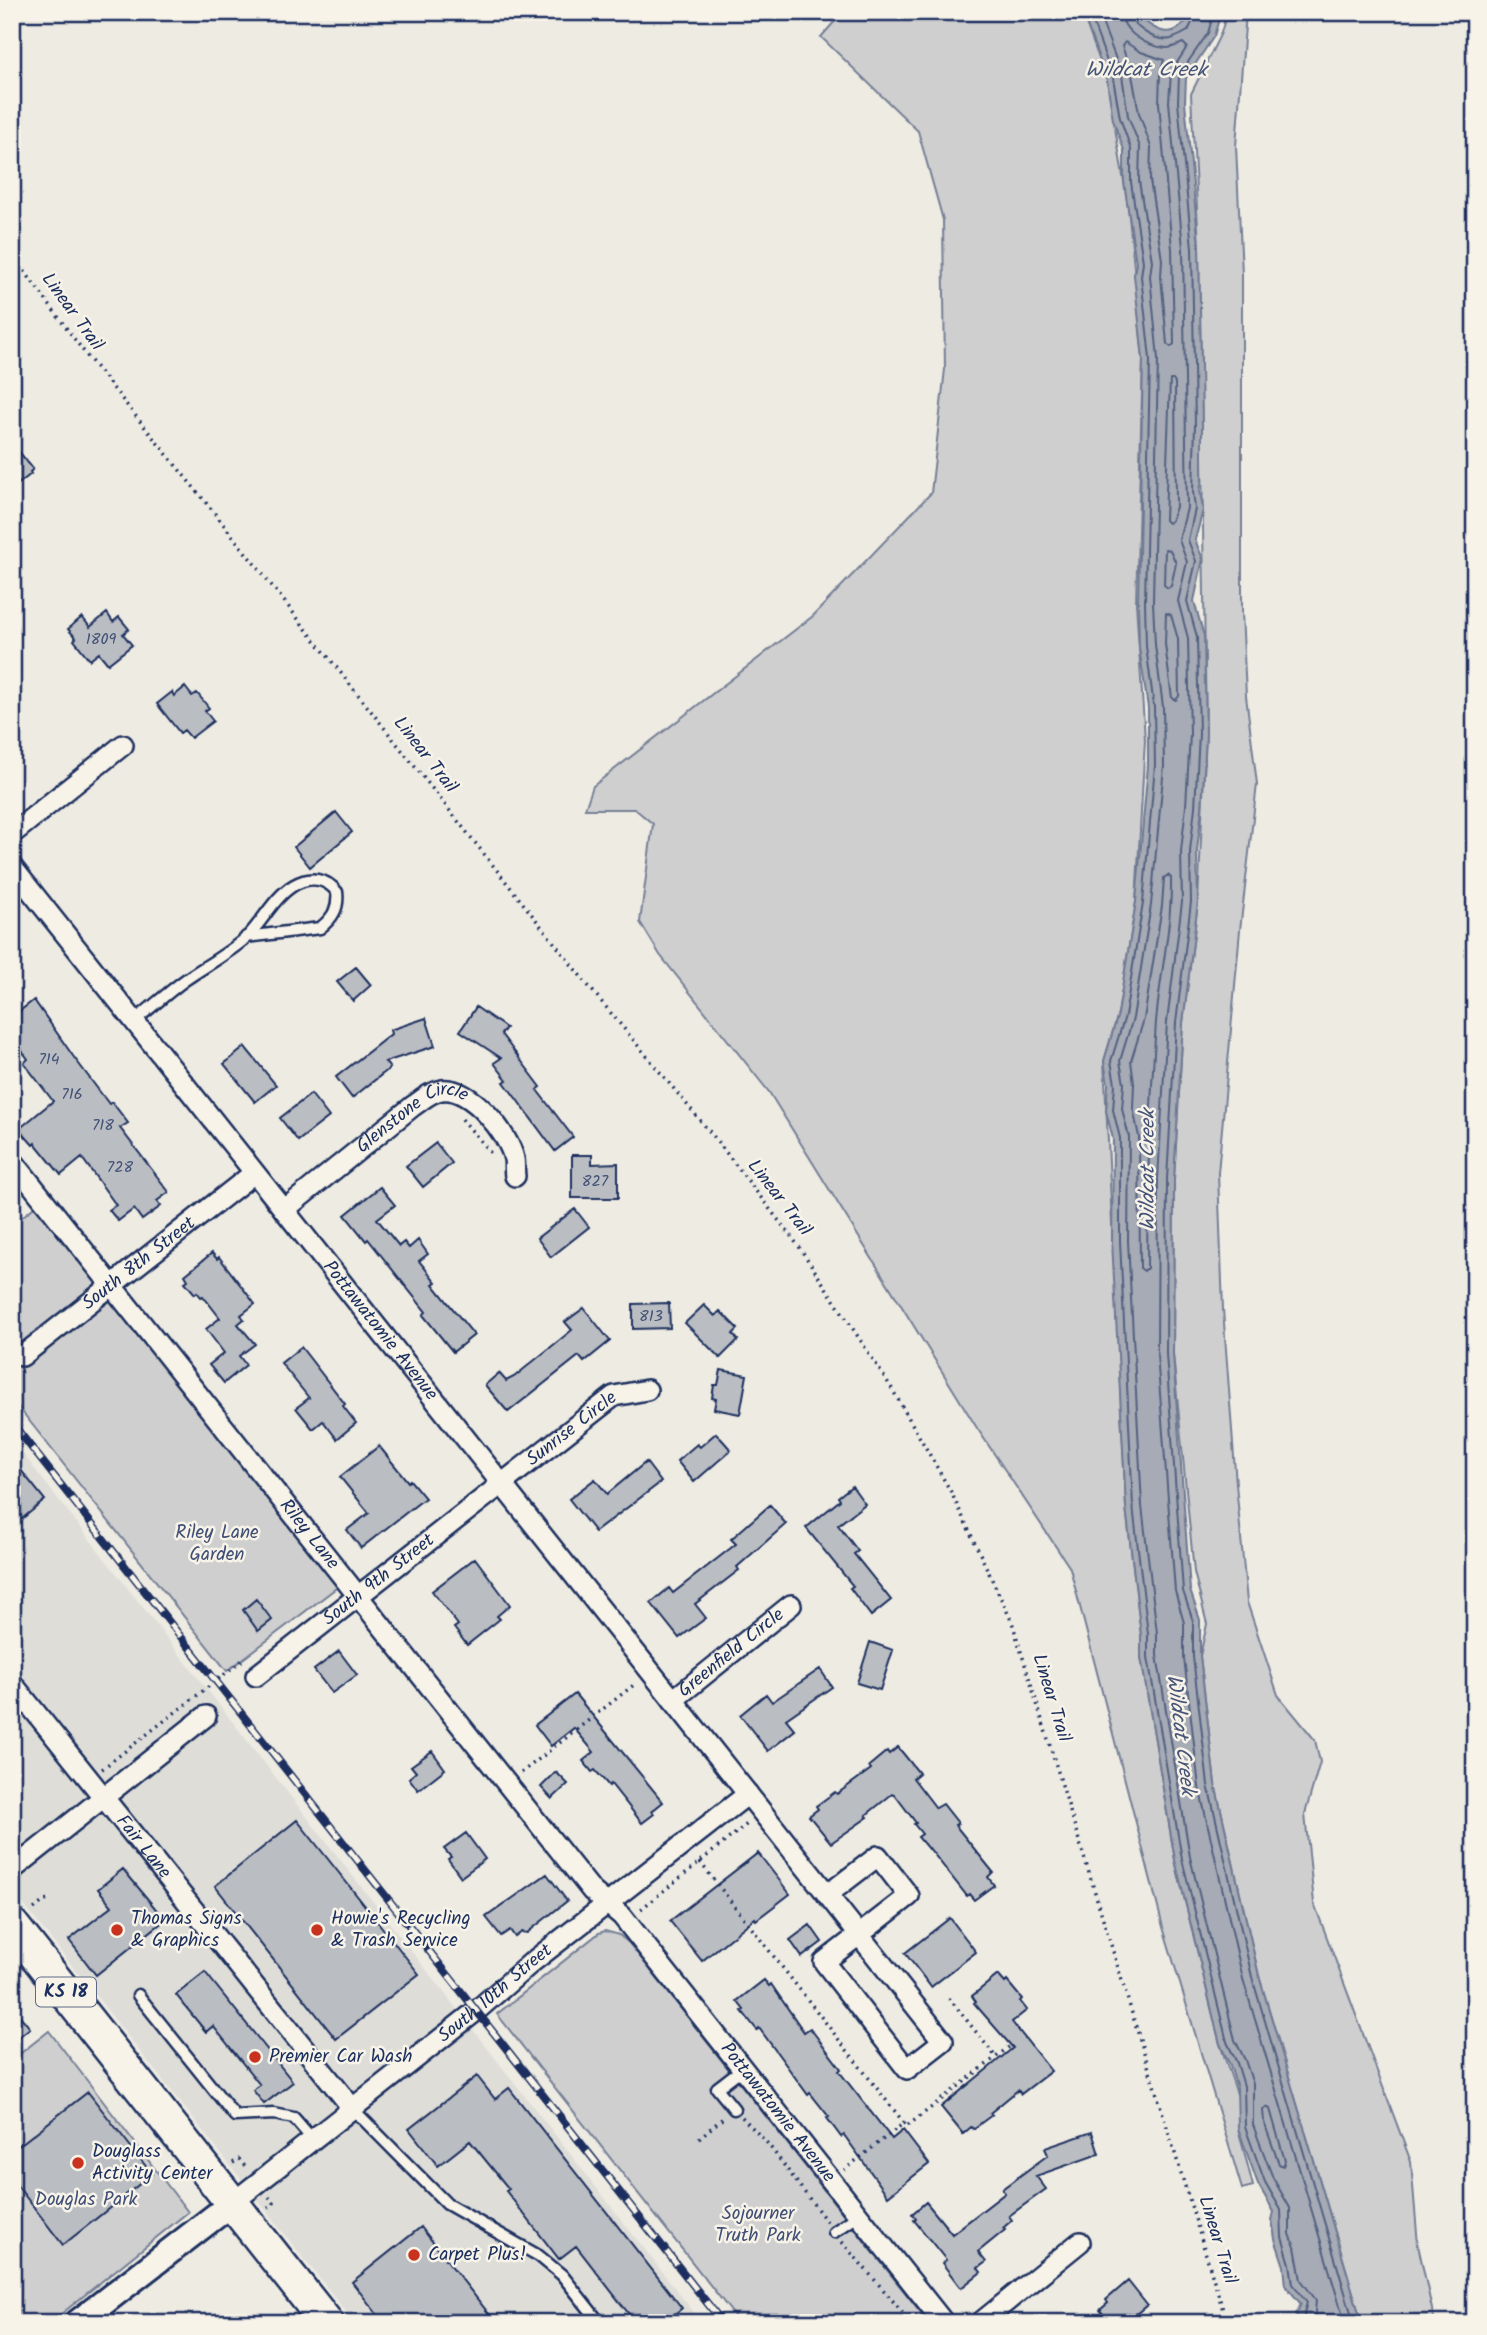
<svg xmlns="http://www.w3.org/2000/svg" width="1487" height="2335" viewBox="0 0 1487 2335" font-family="Kalam,sans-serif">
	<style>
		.built { fill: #deddd8 }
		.green { fill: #cfcfcf; stroke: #757f96; stroke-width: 2 }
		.water { fill: #a6abb5; stroke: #6e7992; stroke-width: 2 }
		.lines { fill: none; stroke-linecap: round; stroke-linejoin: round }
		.shore { stroke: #536181; stroke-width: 2 }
		.building { fill: #babdc2; stroke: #1b2f5e; stroke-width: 2 }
		.service-casing { stroke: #1b2f5e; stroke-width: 15 }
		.minor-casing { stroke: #1b2f5e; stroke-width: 24 }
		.tertiary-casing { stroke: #1b2f5e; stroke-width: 30 }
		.trunk-casing { stroke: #1b2f5e; stroke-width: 37 }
		.path { stroke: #1b2f5e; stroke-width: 3.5; stroke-dasharray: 2 5; stroke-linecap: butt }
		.service { stroke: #f7f3e8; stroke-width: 10 }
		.minor { stroke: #f7f3e8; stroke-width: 19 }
		.tertiary { stroke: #f7f3e8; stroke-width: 24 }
		.trunk { stroke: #f7f3e8; stroke-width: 32 }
		.rail-casing { stroke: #1b2f5e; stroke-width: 8 }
		.rail { stroke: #f7f3e8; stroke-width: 5; stroke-dasharray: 16; stroke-linecap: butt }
		.poi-dot { fill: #c8321e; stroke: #f7f3e8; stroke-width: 2.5 }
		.labels { text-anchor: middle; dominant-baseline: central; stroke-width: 5; stroke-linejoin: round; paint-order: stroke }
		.number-label { font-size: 16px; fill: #435277 }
		.shield { fill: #f7f3e8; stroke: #5d6a87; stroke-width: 2 }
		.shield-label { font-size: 18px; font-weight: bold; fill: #1b2f5e }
		.street-label { font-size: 19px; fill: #1b2f5e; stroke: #f7f3e8 }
		.park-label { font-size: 19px; fill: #3f4f75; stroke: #f7f3e8 }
		.poi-label { font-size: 19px; fill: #1b2f5e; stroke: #f7f3e8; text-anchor: start }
		.water-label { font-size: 21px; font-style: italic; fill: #455478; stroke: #f7f3e8 }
	</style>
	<rect width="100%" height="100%" fill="#eeebe2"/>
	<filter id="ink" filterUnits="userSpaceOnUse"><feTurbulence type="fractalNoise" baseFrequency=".0143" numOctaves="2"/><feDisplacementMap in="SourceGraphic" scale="14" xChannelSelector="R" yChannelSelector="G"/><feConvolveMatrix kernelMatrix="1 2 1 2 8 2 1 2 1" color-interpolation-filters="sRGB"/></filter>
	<g filter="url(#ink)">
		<!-- built -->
		<path class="built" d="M12,1440L696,2315L686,2323H355L12,1890Z"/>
		<!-- green -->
		<path class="green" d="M843,12H1082L1107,80L1128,206L1143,359L1136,603L1145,740L1136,902L1118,1014L1104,1061L1126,1507L1141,1635V1657L1175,1860L1220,2044L1238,2097V2128L1253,2186L1242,2189L1163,1927L1070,1568L977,1428L769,1092L660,955L640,922L653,824L635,809H585L593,786L813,616L931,493L945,369L943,220L918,131L821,37Z
			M1227,12H1246L1236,146L1242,274V612L1246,696L1257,784L1240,930L1218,1173L1223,1309L1236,1484L1247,1602L1278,1695L1315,1740L1320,1762L1305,1814L1314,1903L1411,2162L1418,2245L1435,2323H1362L1259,1976L1215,1784L1200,1656L1207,1624L1194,1572L1173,1354L1174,1179L1183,1023L1198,902L1206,734L1199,247L1191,94L1221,33Z
			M38,1204L340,1585L227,1671L12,1399V1225Z
			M605,1931L619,1935L629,1943L929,2323H740L497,2014L599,1933Z
			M49,2031L188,2212L50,2323H12V2060Z"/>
		<!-- water -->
		<path class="water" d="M1082,12H1134C1154,31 1175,45 1191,12H1221L1214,36L1186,78L1185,102L1199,247L1202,425V480L1200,490L1203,510L1195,540L1203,559L1194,601L1204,636L1206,734L1202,808L1197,851L1198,902L1183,1023L1174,1179L1173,1354L1190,1590L1200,1620V1656L1215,1784L1259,1976L1362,2323H1299L1296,2314L1301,2304L1286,2286L1284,2266L1275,2239L1272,2220L1274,2212L1258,2184L1238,2128L1237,2088L1230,2065L1220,2044L1175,1860L1141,1657V1635L1126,1507L1112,1241L1113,1139L1106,1111L1108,1084L1104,1061L1118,1014L1136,902L1148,765V708L1139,647L1138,602L1143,359L1134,275L1136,263L1124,182V150L1113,120L1107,80Z"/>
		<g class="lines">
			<!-- shore -->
			<path class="shore" d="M1089,12L1113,78L1120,118L1131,149V182L1143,262L1141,276L1150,359L1145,602L1146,646L1154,707L1155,765L1143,903L1125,1016L1111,1061L1115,1084L1113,1110L1120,1138V1241L1133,1506L1148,1634V1657L1182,1859L1227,2042L1237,2063L1244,2086L1245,2127L1265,2182L1281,2210L1282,2237L1290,2264L1293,2284L1307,2302L1304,2314L1305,2323
				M1098,12L1122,75L1128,116L1140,147L1139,181L1152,261L1150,276L1158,359L1153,602L1155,645L1163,707L1164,766L1151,905L1133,1018L1120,1061L1124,1084L1122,1109L1129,1137L1128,1241L1142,1506L1157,1633V1655L1190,1857L1235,2040L1245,2060L1253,2084V2125L1273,2178L1290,2208V2234L1295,2247L1301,2280L1316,2300L1314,2323
				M1121,12C1122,33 1148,47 1167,48C1173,48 1178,45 1183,43L1187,47L1171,72L1169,102L1183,248L1187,508L1179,540L1187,562L1178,601L1188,638L1190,734L1186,806L1181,851L1182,902L1167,1022L1158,1179L1157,1354L1175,1591L1184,1623V1658L1199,1787L1243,1979L1345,2323
				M1130,12C1132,28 1156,42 1171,39C1177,37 1183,34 1188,31L1197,12
				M1214,12L1208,33L1179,75L1178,102L1192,248L1195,425L1193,491L1195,509L1188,540L1196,561L1187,601L1197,637L1199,734L1195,807L1190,851L1191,902L1176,1023L1167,1179L1166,1354L1183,1591L1193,1621V1657L1208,1785L1252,1977L1354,2323
				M1125,42L1141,52L1164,60L1160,74L1159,103L1172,249L1174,344L1171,347L1167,344L1161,276L1162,260L1150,180L1151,147L1139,113L1132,75L1122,46Z
				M1170,380H1173L1175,383L1176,507L1171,521L1168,523L1165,520Z
				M1165,549L1170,550L1176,563L1171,586L1168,588L1164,585Z
				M1166,613L1171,615L1178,639L1179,696L1176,700L1172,698L1171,691L1165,644Z
				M1168,875L1171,878C1172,927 1160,974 1156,1022C1150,1104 1147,1186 1147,1268L1144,1271L1140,1268L1139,1137L1133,1108L1134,1084L1131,1061L1144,1019L1162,906L1164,878Z
				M1266,2107L1270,2109L1285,2161L1283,2166L1279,2164L1264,2122L1263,2110Z"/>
		</g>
		<!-- building -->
		<path class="building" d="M12,443L33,469L30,472L31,474L12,489Z
			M107,613L113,622L119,617L129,629L123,634L132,645L108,664L99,653L90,660L74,640L76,638L68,629L82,617L90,627Z
			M185,687L192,696L197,693L209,708L205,711L213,721L191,738L184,730L180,733L157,704L172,692L174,696Z
			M336,812L352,832L310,867L294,847Z
			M356,967L371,985L353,1001L337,982Z
			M34,1000L73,1056L109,1104L112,1102L128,1123L120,1128L169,1192L157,1201L161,1206L142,1220L134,1209L118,1221L109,1210L116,1205L82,1158L61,1175L35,1143L33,1145L19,1129L53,1101L24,1063L28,1059L12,1038V1017Z
			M476,1007L506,1028L501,1034L541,1087L537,1090L573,1137L555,1151L504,1082L507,1080L494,1063L501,1058L460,1031Z
			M426,1018L435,1046L385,1062L390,1068L352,1098L336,1077L391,1034L390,1030Z
			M245,1047L276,1085L255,1102L224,1064Z
			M311,1094L329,1117L298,1141L280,1118Z
			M436,1143L452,1163L423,1187L406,1166Z
			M572,1155H592V1164L618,1163V1198H572Z
			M380,1187L395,1205L377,1219L399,1246L404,1242L409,1248L418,1240L428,1254L419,1261L436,1282L433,1284L474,1335L453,1352L423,1315L426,1312L368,1239L366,1241L345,1215Z
			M575,1209L589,1227L551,1257L537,1238Z
			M212,1253L217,1259L219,1257L255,1304L241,1315L244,1319L238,1324L255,1344L239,1356L246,1365L224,1383L209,1365L224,1353L206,1329L220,1318L203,1296L201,1297L197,1292L195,1294L185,1282L188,1280L185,1275Z
			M669,1303L670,1328L633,1329V1304Z
			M704,1305L715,1316L720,1311L738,1329L733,1334L738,1340L720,1358L685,1323Z
			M584,1308L610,1341L584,1362L579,1356L508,1412L485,1385L499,1373L506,1381L514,1377L572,1330L565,1322Z
			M301,1347L345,1404L343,1406L356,1423L337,1439L323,1421L313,1429L296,1408L309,1398L281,1363Z
			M721,1370L747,1375L740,1414L714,1409L716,1399L712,1398L714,1385H718Z
			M716,1433L731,1450L694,1482L677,1461L697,1444L700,1447Z
			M379,1446L408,1482L410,1480L425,1498L361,1548L347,1530L369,1513L340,1477Z
			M12,1459L45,1500L12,1527Z
			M646,1462L661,1482L595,1532L569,1499L595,1479L607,1494Z
			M852,1486L865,1504L838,1525L858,1551L854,1554L891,1600L871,1616L850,1588L853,1586L806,1528L840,1500L838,1497Z
			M770,1505L786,1524L737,1567L739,1570L695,1604L706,1618L679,1638L651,1603L669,1588L673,1593L736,1544L731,1539Z
			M475,1558L510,1605L497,1616L500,1619L467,1645L454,1628L458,1625L432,1591Z
			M256,1599L272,1620L258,1631L243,1610Z
			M870,1642L893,1650L880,1690L857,1683Z
			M339,1651L357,1675L332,1693L314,1670Z
			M820,1669L832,1687L786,1719L795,1730L768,1751L740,1715L766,1694L772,1702Z
			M575,1694L663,1802L652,1811L654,1814L642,1823L611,1784L609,1786L595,1770L592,1772L583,1761L594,1752L574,1728L551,1746L535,1725Z
			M898,1747L919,1773L913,1778L936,1808L943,1804L958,1823L955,1825L993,1872L988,1877L994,1885L974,1900L969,1894L967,1896L929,1848L928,1849L918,1837L922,1834L914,1824L916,1823L895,1795L892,1794L866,1815L868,1817L831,1843L809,1816L818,1809L816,1806L835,1792L837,1794L871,1769L869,1766L887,1751L889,1754Z
			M432,1751L445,1769L418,1790L409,1778L416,1772L411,1766Z
			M556,1772L568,1784L552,1799L541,1787Z
			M297,1820L419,1974L336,2039L215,1886Z
			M466,1833L485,1859L461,1877L448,1859L451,1857L444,1849Z
			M758,1853L790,1894L756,1920L755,1918L702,1961L670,1921Z
			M123,1869L165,1920L96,1975L69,1940L112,1906L98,1889Z
			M547,1874L567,1901L527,1933L522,1932L515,1937L510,1930L501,1936L486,1917Z
			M950,1918L976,1952L931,1987L905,1953Z
			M810,1925L822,1942L802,1957L790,1940Z
			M205,1972L293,2082L264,2104L253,2090L260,2085L213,2026L206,2032L176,1995Z
			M998,1975L1005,1983L1007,1981L1022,1999L1020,2001L1027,2010L1012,2022L1051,2071L1021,2094L1018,2090L990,2113L992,2115L973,2129L971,2127L963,2134L941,2107L1013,2048L974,2003L976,2002L972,1996Z
			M764,1980L769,1986L771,1984L804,2032L810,2028L841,2069L839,2071L892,2139L903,2130L929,2164L888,2196L844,2135L841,2137L827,2118L829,2117L810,2093L808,2095L759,2028L757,2030L742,2011L744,2010L737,2001Z
			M12,2006L30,2028L12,2042Z
			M477,2076L495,2099L509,2088L682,2308L664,2323H636L576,2246L559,2259L506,2191L509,2189L470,2141L438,2166L409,2129Z
			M88,2092L152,2174L63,2245L12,2179V2151Z
			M1092,2132L1099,2154L1036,2176L1046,2189L1009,2216L1012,2220L1003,2228L1005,2230L978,2252L986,2262L978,2268L981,2272L961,2288L942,2263L946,2260L914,2220L916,2219L912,2214L926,2202L952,2234L1005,2193L1002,2189L1048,2155L1045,2148Z
			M421,2227L496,2323H384L352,2282Z
			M1128,2281L1147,2305L1125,2323H1110L1100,2310L1108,2303L1106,2300Z"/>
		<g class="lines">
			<defs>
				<path id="service" d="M134,1021C151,1008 167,993 185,980C205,966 228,954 247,937C263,921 274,897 294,885C310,876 326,878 337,892C339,908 333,918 320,928L246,937
					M138,1995L235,2116L274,2114L294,2118L313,2140
					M353,2109L447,2204L539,2256L562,2275L600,2323
					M734,2109L717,2088L743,2068
					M834,2232L859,2215"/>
				<g id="minor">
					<path d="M12,834L123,745"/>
					<path id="s1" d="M12,867L762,1812C822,1888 883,1965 943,2041L907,2069L824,1962L909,1896L878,1856L827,1895"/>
					<path id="s2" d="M12,1160L592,1891L622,1916L944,2323"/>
					<path id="s3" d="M284,1210L413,1106C422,1100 430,1092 442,1090C470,1086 509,1134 514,1159C515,1164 514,1171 515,1176"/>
					<path id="s4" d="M22,1356L254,1173"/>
					<path id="s5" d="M256,1676L614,1396L647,1390"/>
					<path id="s6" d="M12,1683L353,2109"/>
					<path id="s7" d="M673,1700L791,1605"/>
					<path d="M12,1870L206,1716"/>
					<path id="s8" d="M231,2204L476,2011L531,1963L748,1794"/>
					<path d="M980,2323L1080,2242"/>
				</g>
				<path id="tertiary" d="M77,2323L231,2204"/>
				<path id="trunk" d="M12,1925L327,2323"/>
			</defs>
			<!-- service casing -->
			<use href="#service" class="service-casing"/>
			<!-- minor casing -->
			<use href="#minor" class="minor-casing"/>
			<!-- tertiary casing -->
			<use href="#tertiary" class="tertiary-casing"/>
			<!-- trunk casing -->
			<use href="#trunk" class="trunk-casing"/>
			<!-- path -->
			<path class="path" d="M12,254L87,356L212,510L586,983L714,1137L800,1248L891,1387L951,1492L1012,1622L1227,2323
				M462,1119L493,1156
				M102,1769L243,1660
				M521,1773L635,1684
				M700,1862L904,2123L844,2170
				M34,1909L44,1901L52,1900
				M641,1909L747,1824
				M949,1998L996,2057
				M742,2117L768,2144L827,2222
				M904,2123L906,2127L1009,2047
				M699,2138L723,2118
				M233,2163L239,2159L247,2169
				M268,2208L274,2203L269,2197
				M842,2242L912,2323"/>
			<!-- service -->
			<use href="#service" class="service"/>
			<!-- minor -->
			<use href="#minor" class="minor"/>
			<!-- tertiary -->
			<use href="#tertiary" class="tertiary"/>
			<!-- trunk -->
			<use href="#trunk" class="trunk"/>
			<defs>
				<path id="rail" d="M12,1423L723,2323"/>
			</defs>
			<!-- rail casing -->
			<use href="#rail" class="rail-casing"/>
			<!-- rail -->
			<use href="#rail" class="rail"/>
		</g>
	</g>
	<!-- markers -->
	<g class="poi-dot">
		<circle cx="117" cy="1930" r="7"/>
		<circle cx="317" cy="1930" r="7"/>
		<circle cx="255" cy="2057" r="7"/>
		<circle cx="78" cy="2163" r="7"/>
		<circle cx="414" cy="2255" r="7"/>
	</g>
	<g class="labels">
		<!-- number labels -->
		<g class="number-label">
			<text x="101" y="639">1809</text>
			<text x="49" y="1059">714</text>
			<text x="72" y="1094">716</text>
			<text x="103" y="1125">718</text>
			<text x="120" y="1167">728</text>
			<text x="595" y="1181">827</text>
			<text x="651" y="1316">813</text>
		</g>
		<!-- shield labels -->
		<rect class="shield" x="36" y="1977.5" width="60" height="29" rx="5"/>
		<g class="shield-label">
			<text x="66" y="1992">KS 18</text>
		</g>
		<!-- street labels -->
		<g class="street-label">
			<text transform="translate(72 312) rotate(54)">Linear Trail</text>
			<text transform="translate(425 755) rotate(52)">Linear Trail</text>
			<text stroke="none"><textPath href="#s3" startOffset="161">Glenstone Circle</textPath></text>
			<text transform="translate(779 1198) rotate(52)">Linear Trail</text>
			<text stroke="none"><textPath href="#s4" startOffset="149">South 8th Street</textPath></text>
			<text stroke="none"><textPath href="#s1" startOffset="592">Pottawatomie Avenue</textPath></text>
			<text stroke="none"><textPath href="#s5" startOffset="401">Sunrise Circle</textPath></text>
			<text stroke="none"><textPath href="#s2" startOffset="478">Riley Lane</textPath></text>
			<text stroke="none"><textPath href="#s5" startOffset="156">South 9th Street</textPath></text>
			<text stroke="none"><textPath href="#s7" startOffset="75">Greenfield Circle</textPath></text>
			<text transform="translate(1051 1698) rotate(73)">Linear Trail</text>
			<text stroke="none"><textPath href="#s6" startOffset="210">Fair Lane</textPath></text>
			<text stroke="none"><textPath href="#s8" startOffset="338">South 10th Street</textPath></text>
			<text stroke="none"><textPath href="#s2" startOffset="1223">Pottawatomie Avenue</textPath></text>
			<text transform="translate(1217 2240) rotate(73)">Linear Trail</text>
		</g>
		<!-- park labels -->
		<g class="park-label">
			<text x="217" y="1533">Riley Lane<tspan x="217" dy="22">Garden</tspan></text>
			<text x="86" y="2200">Douglas Park</text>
			<text x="758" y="2214">Sojourner<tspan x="758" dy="22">Truth Park</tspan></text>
		</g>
		<!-- poi labels -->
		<g class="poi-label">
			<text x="131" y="1919">Thomas Signs<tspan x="131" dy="22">&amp; Graphics</tspan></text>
			<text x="331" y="1919">Howie's Recycling<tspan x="331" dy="22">&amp; Trash Service</tspan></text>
			<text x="269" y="2057">Premier Car Wash</text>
			<text x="92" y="2152">Douglass<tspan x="92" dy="22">Activity Center</tspan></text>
			<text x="428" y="2255">Carpet Plus!</text>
		</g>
		<!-- water labels -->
		<g class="water-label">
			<text x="1146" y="70">Wildcat Creek</text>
			<text transform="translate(1148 1170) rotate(-90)">Wildcat Creek</text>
			<text transform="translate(1180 1735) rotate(83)">Wildcat Creek</text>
		</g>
	</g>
	<!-- margin -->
	<rect width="1487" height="2335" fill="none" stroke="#f7f3e8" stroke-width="42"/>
	<rect x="21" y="21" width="1445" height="2293" fill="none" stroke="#1b2f5e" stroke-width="2.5" filter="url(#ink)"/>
</svg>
